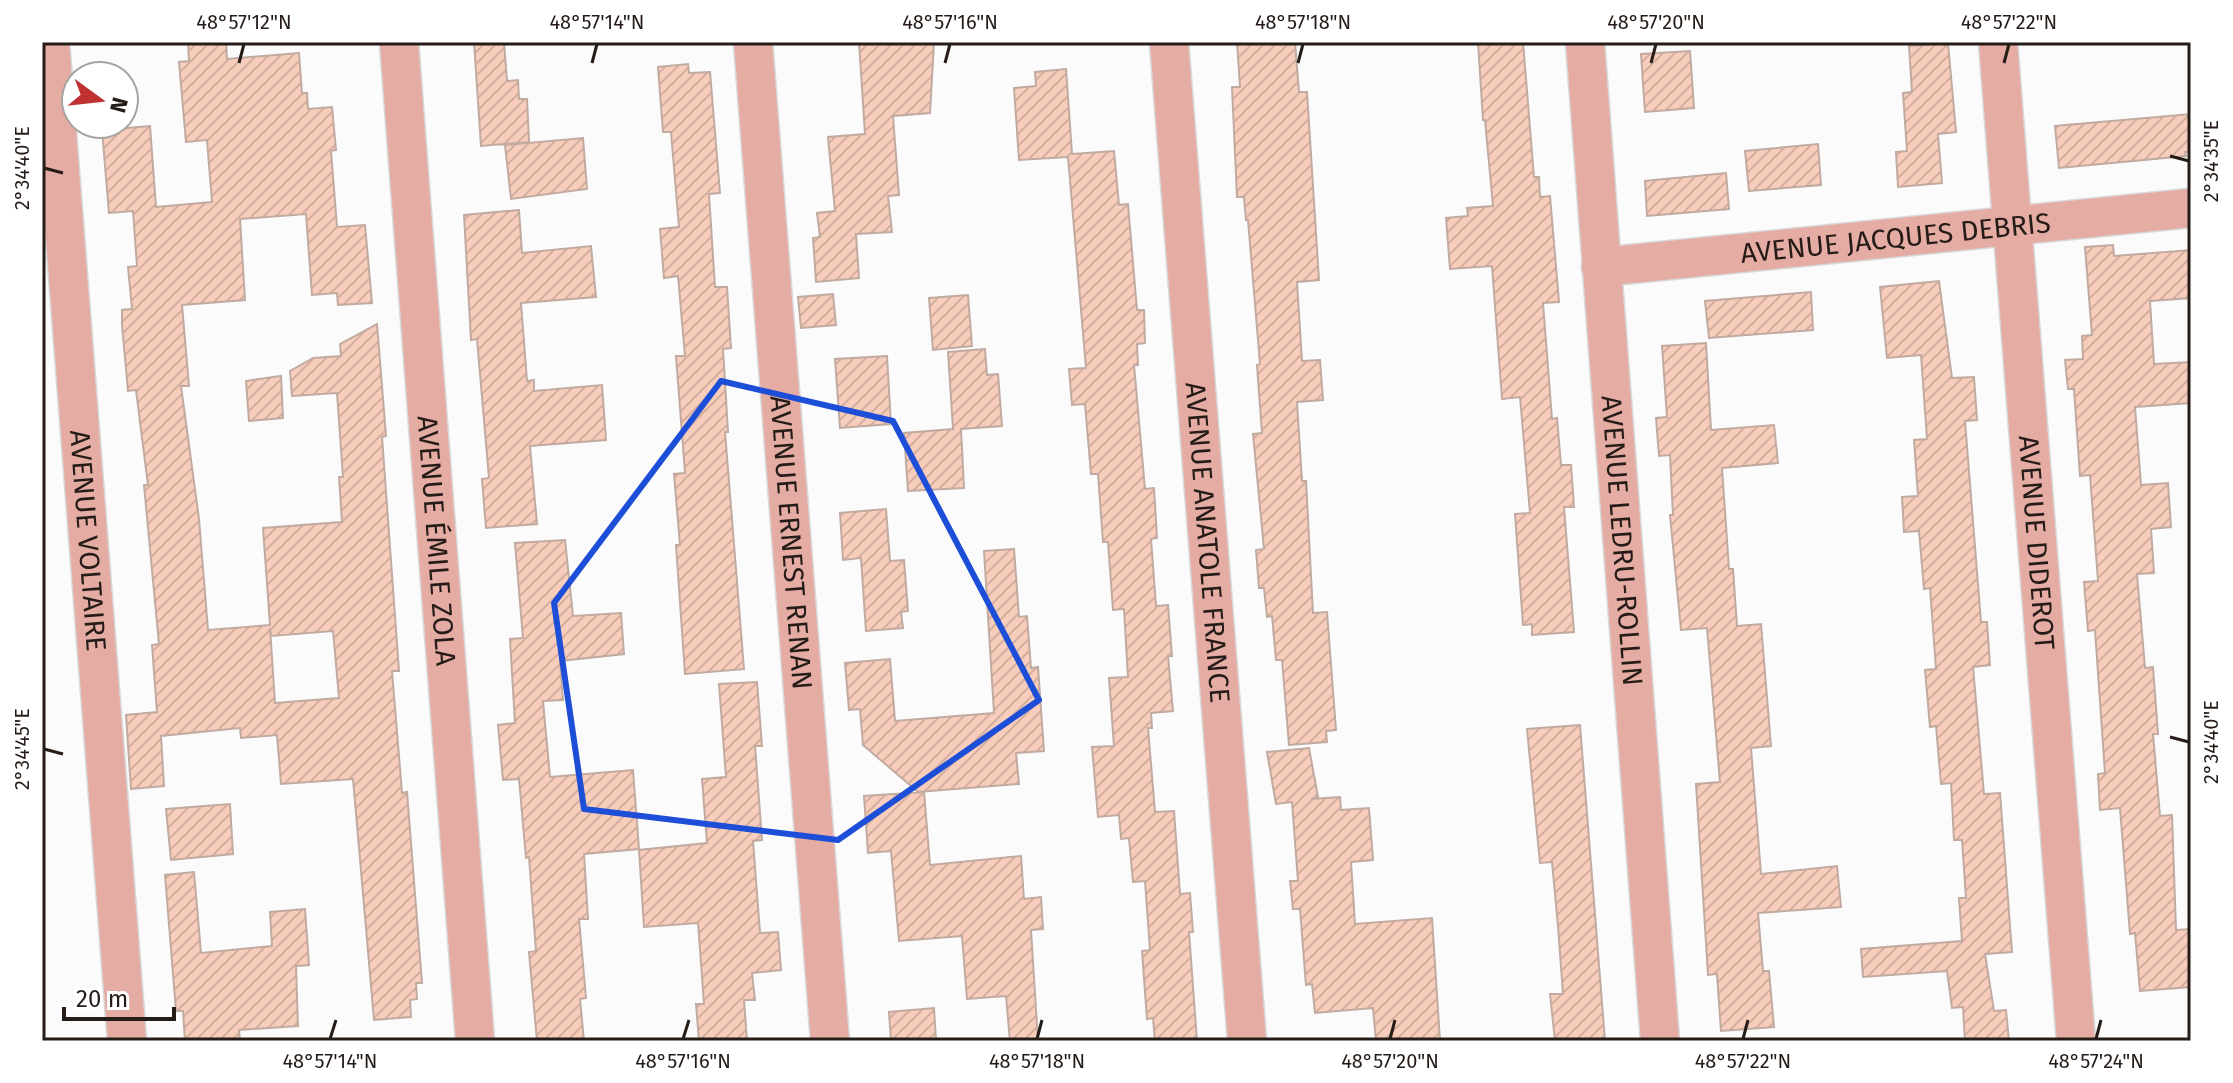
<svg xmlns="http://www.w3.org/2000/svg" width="2233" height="1083" viewBox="0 0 2233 1083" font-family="'Fira Sans',sans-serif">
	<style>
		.building { fill: url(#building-hatch); stroke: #c1aaa0; stroke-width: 2; fill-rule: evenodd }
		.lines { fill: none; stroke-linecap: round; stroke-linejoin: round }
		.minor-casing { stroke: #d9d7d7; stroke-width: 41 }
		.minor { stroke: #e5aca4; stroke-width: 38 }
		.marked { fill: none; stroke: #1d4ed8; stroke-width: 6; stroke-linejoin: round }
		.ticks { fill: none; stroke: #251c18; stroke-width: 3 }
		.labels { text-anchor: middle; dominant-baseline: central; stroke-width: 6; stroke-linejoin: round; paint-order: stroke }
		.street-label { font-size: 28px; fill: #251c18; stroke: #fff }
		.neatline { fill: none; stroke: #251c18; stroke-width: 3 }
		.ticks-label { font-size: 20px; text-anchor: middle; fill: #251c18 }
	</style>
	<defs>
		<pattern id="building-hatch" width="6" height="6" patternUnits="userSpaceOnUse" patternTransform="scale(2)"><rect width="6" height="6" fill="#f8cdbb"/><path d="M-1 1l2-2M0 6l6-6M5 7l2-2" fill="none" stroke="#d4afa0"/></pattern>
	</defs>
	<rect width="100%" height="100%" fill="#fbfbfb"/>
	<!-- building -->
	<path class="building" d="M188,42H226L227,59L299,53L302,93H307L308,109L332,107L336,150L331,151L337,227L365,225L372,303L338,305L337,293L312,295L306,214L240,219L245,300L182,305L189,386H181L199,519L208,630L270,625L263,528L342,522L339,477H343L337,393L292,396L290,371L313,358L341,356L340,344L377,324L386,436L382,437L399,671H392L402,793L407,792L422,983H416L417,999L410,1000L411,1017L374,1020L353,779L281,784L277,735L241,738L240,728L161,736L164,786L131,789L126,715L157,712L152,645L159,644L144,485H148L136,390L128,391L122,325V310L132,309L128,267L137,266L133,211L109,213L102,130L150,126L156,207L212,202L207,140L186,142L179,62L189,61ZM270,628L271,636L333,631L339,698L275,703Z
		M474,42H504L507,81L518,80L519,99H527L529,142L481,146Z
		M859,42H934L930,113L893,116L899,195L888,196L892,232L856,234L859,278L816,282L813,238L820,237L817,213L835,211L828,137L865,134Z
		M1237,42H1295L1299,92H1307L1319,280L1297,282L1302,361L1320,360L1323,400L1297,402L1302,481H1306L1313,613L1327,612L1336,730L1326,731L1327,742L1289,745L1282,660H1276L1272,616L1267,617L1264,588H1259L1256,550L1264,549L1253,434L1262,433L1257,365L1260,364L1248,220H1246L1244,197H1237L1232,87H1240Z
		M1478,42H1523L1534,177H1539L1540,197L1550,196L1559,302L1543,303L1552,419L1557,418L1561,465H1571L1574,507H1564L1574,632L1532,635V624L1523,625L1515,514L1530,513L1520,397L1502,399L1492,266L1450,269L1446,218L1468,216L1467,208L1493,206L1485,120H1483Z
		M1948,43L1956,132L1938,134L1942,183L1898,187L1896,152L1907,151L1903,93L1912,92L1909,46Z
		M1690,51L1694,108L1645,112L1641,54Z
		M688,64L689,73L710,72L720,193L709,194L715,287H727L731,348L723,349L728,432H725L744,669L685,674L676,545H680L674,474L685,473L676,356H685L678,276L664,278L660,229L679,227L671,132H663L658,67Z
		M1066,69L1072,154L1114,151L1119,205L1128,204L1137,310H1144L1145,343L1137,344L1138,365H1134L1145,489L1154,488L1157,538L1151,539L1156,606L1168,605L1172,656H1168L1173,711L1151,713L1152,728H1148L1155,812L1174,811L1180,894L1190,893L1193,932H1189L1197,1041H1155L1153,1018L1147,1019L1142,951L1150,950L1145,881L1133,882L1129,838L1121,839L1119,815L1098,817L1092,747L1114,746L1109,678L1128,677L1124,609L1113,610L1108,542H1103L1098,474H1091L1085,404L1072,405L1069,369L1086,368L1068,157L1019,160L1014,88L1036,86L1035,72Z
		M2191,114V152H2185L2186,156L2059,168L2055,126Z
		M583,138L587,189L511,199L505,145Z
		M1818,144L1821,185L1749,191L1745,151Z
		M1726,173L1729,209L1647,216L1645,181Z
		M519,210L522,253L591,246L596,297L521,303L527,381L534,380V391L602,385L606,440L530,446L537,524L486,528L482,479L489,478L477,339L471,340L464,215Z
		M2113,245L2114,256L2191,250V298L2150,301L2154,364L2191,362V403L2135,407L2141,485L2168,483L2171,527L2151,529L2154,573L2137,574L2145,668L2153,667L2158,734H2153L2160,816L2172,815L2176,930L2191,929V987L2140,991L2135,933L2130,934L2120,808L2100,810L2098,774L2105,773L2095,630L2088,631L2084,582L2098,581L2090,475L2080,476L2074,389H2068L2065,360L2083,359L2082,336L2092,335L2085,247Z
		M1939,281L1952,378L1974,377L1977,420L1965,421L1981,622H1987L1990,665L1973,667L1984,794L2000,793L2012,952L1985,954L1994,1011L2006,1010L2009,1041H1965L1963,1007L1952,1008L1947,971L1863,977L1861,949L1962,941L1959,898H1966L1962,840H1954L1951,783L1941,784L1936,726L1930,727L1925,670L1936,669L1930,588L1924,589L1919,531L1904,532L1902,497L1918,496L1914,440L1927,439L1921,355L1887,358L1880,287Z
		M1811,292L1813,330L1709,338L1705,301Z
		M833,294L836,325L801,328L798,297Z
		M968,295L972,346L933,350L929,298Z
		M1706,343L1711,430L1774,425L1778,463L1722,468L1729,569H1733L1737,626L1761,624L1771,746L1751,748L1761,874L1837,866L1841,907L1758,913L1763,971H1769L1774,1027L1721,1031L1717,974L1708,975L1696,784L1720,782L1707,628L1681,630L1670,515H1673L1670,455L1659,456L1656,418L1667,417L1662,346Z
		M985,349L987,375L998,374L1002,426L961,429L964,488L908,491L904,433L953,429L948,352Z
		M887,356L891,424L840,428L835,359Z
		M281,376L283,418L249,421L246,381Z
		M886,509L890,561L904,560L908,611L901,612L903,628L866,631L861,558L843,560L840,513Z
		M565,540L573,616L621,613L624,654L560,661L563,700L543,701L550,777L633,770L639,849L584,854L588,919H579L586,998L580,999L584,1041H537L529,952L536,951L529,857L526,858L519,779L503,780L498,725L515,723L510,639L523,638L515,543Z
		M1014,549L1019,617L1027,616L1031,668L1038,667L1044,751L1016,753L1019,784L918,792L863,745L860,709L849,710L845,663L890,659L895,721L994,713L984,551Z
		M757,682L762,746H755L762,840L753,841L760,933L778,932L781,970L752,973L755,1000H744L747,1041H699L696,1004H704L698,923L644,927L639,850L707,843L702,779L726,777L719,684Z
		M1580,725L1605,1041H1555L1550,994H1563L1558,926L1552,862L1540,863L1527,729Z
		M1309,748L1318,797L1311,799L1340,797L1341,810L1369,808L1373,860L1351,862L1355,924L1432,918L1440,1041H1376L1373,1008L1315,1013L1312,984L1306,985L1300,909H1293L1290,881H1298L1292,802L1276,804L1267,752Z
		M924,792L930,865L1021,856L1024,899L1041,897L1043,929L1031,930L1038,1041H1010L1006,996L967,999L962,936L899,941L891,851L868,853L864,796Z
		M230,804L233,854L171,860L166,809Z
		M194,872L201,953L272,946L270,912L305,909L309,965L296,966L298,1026L239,1030L240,1041H185L183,1011H176L165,875Z
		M934,1008L936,1041H891L889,1012Z"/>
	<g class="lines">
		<defs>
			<g id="minor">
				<path id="s1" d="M50,42L127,1041"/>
				<path id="s2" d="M399,42L475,1041"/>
				<path id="s3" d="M753,42L830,1041"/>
				<path id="s4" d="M1169,42L1247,1041"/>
				<path id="s5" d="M1585,42L1660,1041"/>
				<path id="s6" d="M1998,42L2076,1041"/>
				<path id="s7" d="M1601,267L2191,208"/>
			</g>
		</defs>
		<!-- minor casing -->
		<use href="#minor" class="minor-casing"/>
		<!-- minor -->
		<use href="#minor" class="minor"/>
	</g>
	<!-- marked area -->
	<path class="marked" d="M721,381L893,421L1039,700L838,840L584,809L554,603Z"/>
	<!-- ticks -->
	<path class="ticks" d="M239,63L244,44M592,63L597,44M945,63L950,44M1298,63L1303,44M1651,63L1656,44M2004,63L2009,44M2170,156L2189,161M44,168L63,173M2170,737L2189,742M44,749L63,754M330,1039L336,1020M683,1039L689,1020M1037,1039L1042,1020M1390,1039L1395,1020M1743,1039L1748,1020M2096,1039L2101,1020"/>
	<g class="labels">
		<!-- street labels -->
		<g class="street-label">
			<text stroke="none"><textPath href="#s7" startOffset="296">AVENUE JACQUES DEBRIS</textPath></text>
			<text stroke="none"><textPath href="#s6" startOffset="502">AVENUE DIDEROT</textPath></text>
			<text stroke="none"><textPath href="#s1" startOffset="500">AVENUE VOLTAIRE</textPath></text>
			<text stroke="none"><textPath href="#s2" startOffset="500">AVENUE ÉMILE ZOLA</textPath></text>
			<text stroke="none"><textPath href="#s3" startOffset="502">AVENUE ERNEST RENAN</textPath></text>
			<text stroke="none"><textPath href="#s4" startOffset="502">AVENUE ANATOLE FRANCE</textPath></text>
			<text stroke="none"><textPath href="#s5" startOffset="500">AVENUE LEDRU-ROLLIN</textPath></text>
		</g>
	</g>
	<!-- border -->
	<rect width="2233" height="1083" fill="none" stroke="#ffffff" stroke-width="88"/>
	<!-- north arrow -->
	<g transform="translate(100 100) rotate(105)"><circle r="38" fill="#ffffff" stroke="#a8a4a3" stroke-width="2"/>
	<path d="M0-6L14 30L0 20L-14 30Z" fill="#c03134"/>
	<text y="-12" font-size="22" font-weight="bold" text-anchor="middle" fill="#251c18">N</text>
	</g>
	<!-- scale -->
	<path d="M64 1007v12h110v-12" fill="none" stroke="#251c18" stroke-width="4"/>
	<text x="76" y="1007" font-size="24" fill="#251c18" stroke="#ffffff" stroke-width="6" paint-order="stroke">20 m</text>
	<rect x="44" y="44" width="2145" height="995" class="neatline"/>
	<g class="ticks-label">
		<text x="244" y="29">48°57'12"N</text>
		<text x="597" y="29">48°57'14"N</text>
		<text x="950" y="29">48°57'16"N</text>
		<text x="1303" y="29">48°57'18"N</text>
		<text x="1656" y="29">48°57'20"N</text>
		<text x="2009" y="29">48°57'22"N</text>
		<text transform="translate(2211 161) rotate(-90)" y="7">2°34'35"E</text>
		<text transform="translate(22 168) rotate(-90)" y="7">2°34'40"E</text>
		<text transform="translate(2211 742) rotate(-90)" y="7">2°34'40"E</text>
		<text transform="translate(22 749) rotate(-90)" y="7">2°34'45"E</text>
		<text x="330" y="1068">48°57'14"N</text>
		<text x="683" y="1068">48°57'16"N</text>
		<text x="1037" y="1068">48°57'18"N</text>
		<text x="1390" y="1068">48°57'20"N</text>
		<text x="1743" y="1068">48°57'22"N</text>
		<text x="2096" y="1068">48°57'24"N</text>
	</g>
</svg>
